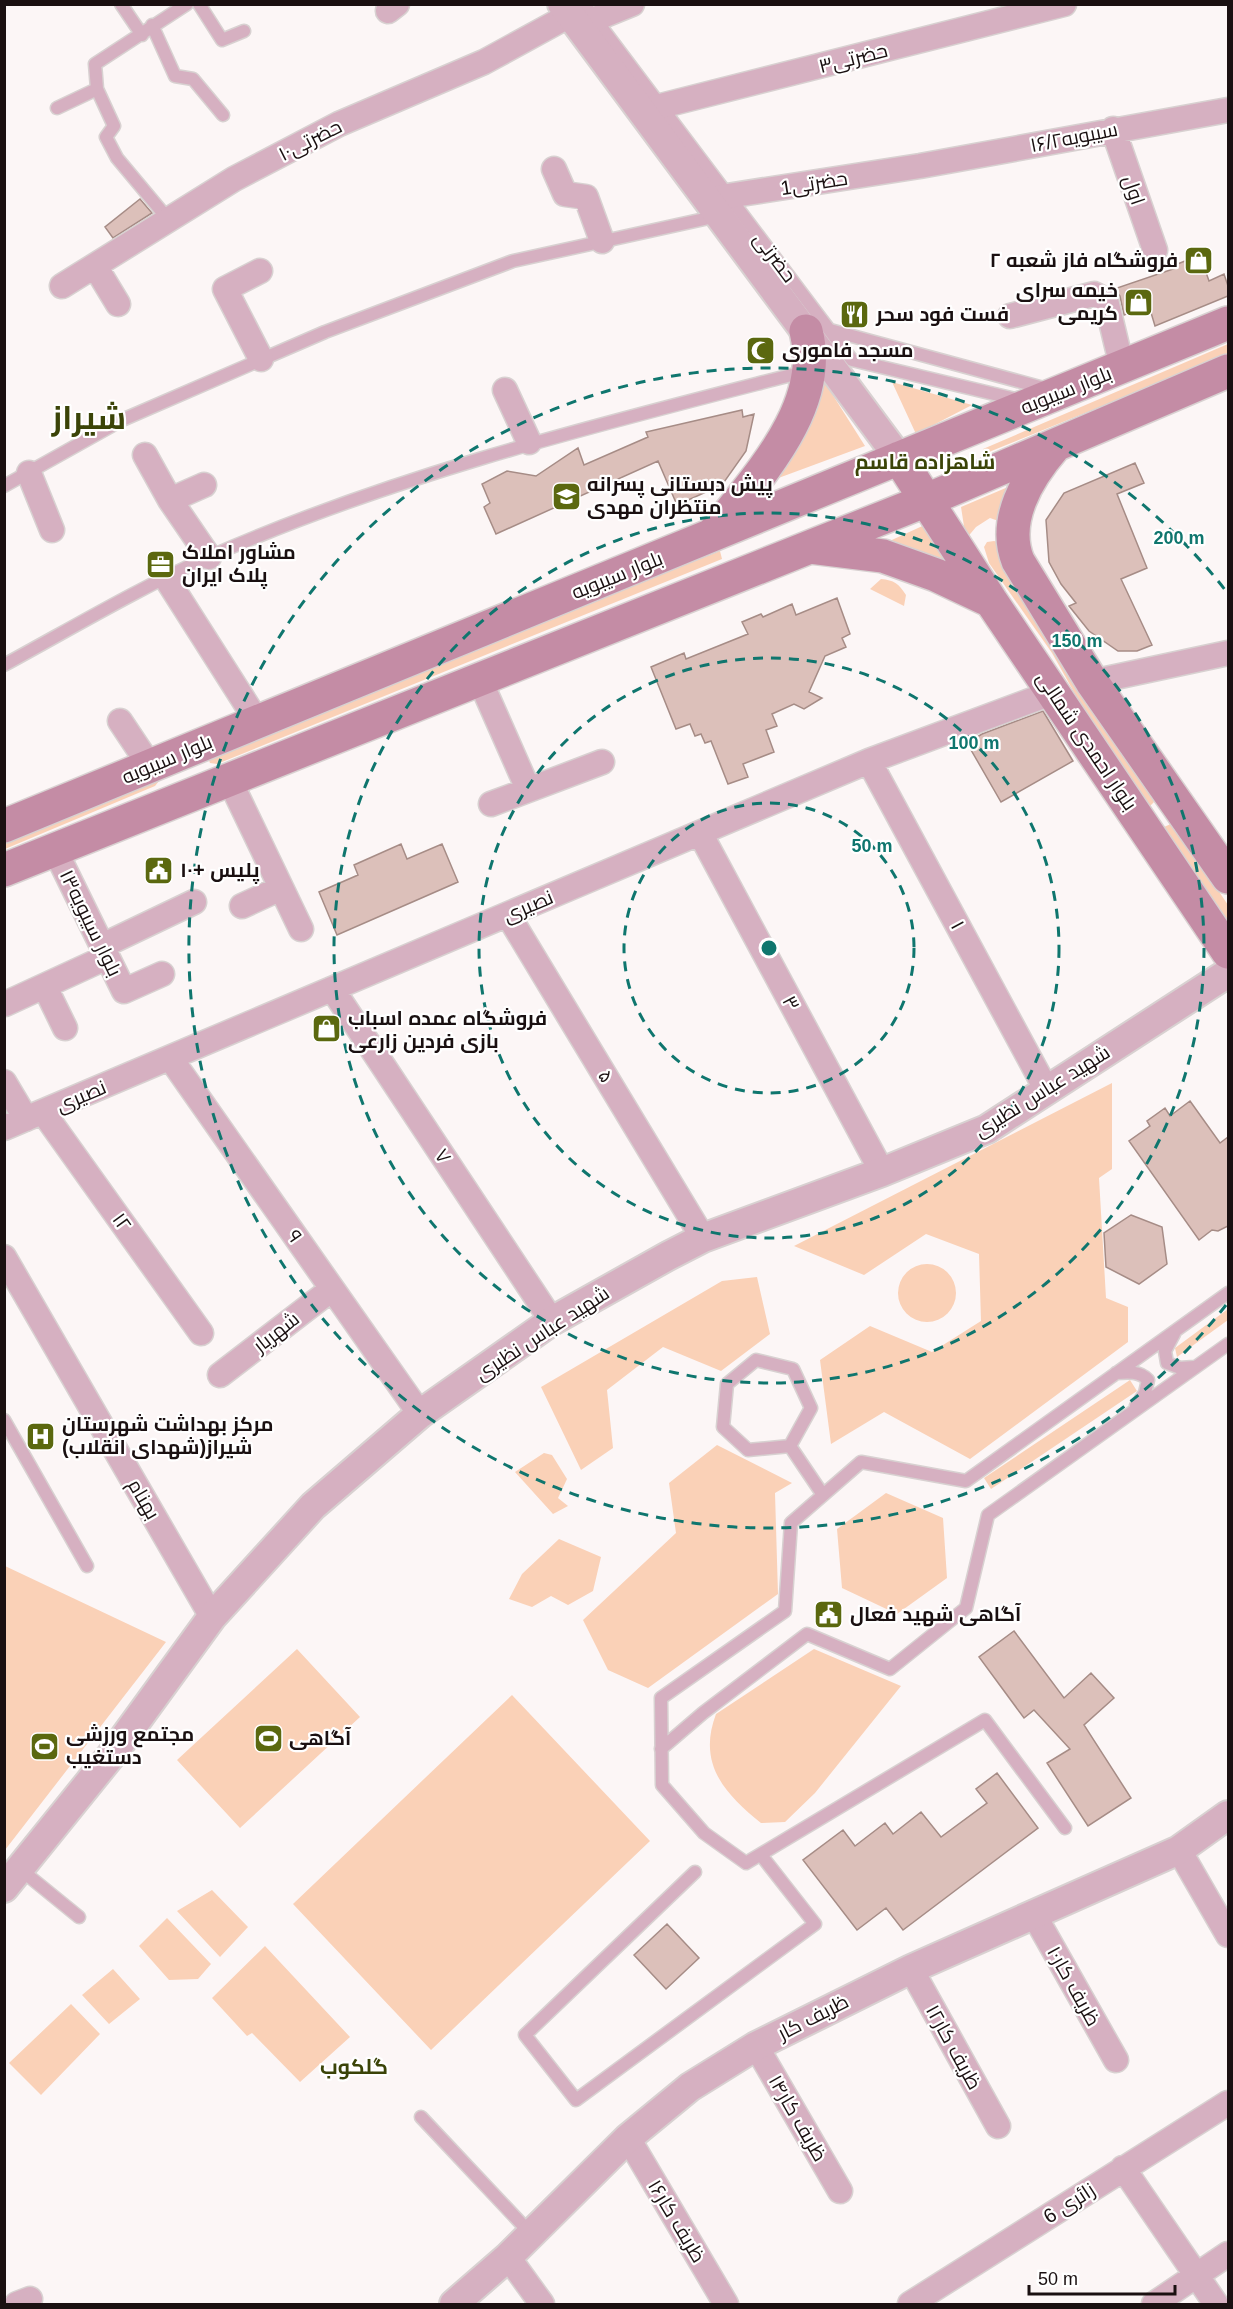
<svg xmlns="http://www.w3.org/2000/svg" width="1233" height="2309" viewBox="0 0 1233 2309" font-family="Arial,Cairo,sans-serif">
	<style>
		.green { fill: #fad1b7 }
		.building { fill: #dcc0ba; stroke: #a68c86; stroke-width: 1.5 }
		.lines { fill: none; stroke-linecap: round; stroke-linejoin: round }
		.service-casing { stroke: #d8d1d1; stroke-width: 15 }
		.minor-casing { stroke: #d8d1d1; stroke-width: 27 }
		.tertiary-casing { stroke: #d8d1d1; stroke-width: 32 }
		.secondary-casing { stroke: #d8d1d1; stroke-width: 36 }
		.service { stroke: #d6b0c1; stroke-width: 12 }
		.minor { stroke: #d6b0c1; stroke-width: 24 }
		.tertiary { stroke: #d6b0c1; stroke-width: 28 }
		.secondary { stroke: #c48ca5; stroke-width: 33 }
		.ring { fill: none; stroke: #0f766e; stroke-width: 3; stroke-dasharray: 10 8 }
		.labels { text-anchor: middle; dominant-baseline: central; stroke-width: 4.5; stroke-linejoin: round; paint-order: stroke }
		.street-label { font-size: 20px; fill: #1a1011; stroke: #fff }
		.poi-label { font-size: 20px; font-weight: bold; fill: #1a1011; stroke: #fff; text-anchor: start }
		.neighbourhood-label { font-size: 21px; font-weight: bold; fill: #3b4408; stroke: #fff }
		.town-label { font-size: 32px; font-weight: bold; fill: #3b4408; stroke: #fff }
		.centre { fill: #0f766e; stroke: #fff; stroke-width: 3 }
		.ring-label { font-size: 18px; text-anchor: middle; font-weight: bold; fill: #0f766e; stroke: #fff; stroke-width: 4.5; stroke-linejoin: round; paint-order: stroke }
	</style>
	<rect width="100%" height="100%" fill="#fcf6f6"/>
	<!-- green -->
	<path class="green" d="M1228,344V355L984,454L983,449Z
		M822,378L865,446L765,483Z
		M892,382L972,405L916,434Z
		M1020,482L1007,524L990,518L976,527L966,539L961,507Z
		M929,523L957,565L883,544Z
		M994,541L998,542L1154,802L1149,807L1084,710L1052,653L989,563L984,547L987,542Z
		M720,551L722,559L217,764L210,763L208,758L212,753Z
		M881,579C894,580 899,584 906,595L904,606L870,589Z
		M154,778L159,781L155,786L5,849V838Z
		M1173,823L1228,905V923L1164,827Z
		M1112,1083V1169L1099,1178L1106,1298L1128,1307V1342L970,1459L884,1412L831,1444L820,1360L870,1326L932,1352L981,1321L979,1254L926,1234L864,1275L794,1246Z
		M898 1293a29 29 0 1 1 58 0a29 29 0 1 1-58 0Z
		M757,1277L770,1334L721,1371L663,1347L607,1390L613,1448L581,1470L541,1387L722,1281Z
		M1228,1309V1320L1177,1357L1175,1348Z
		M1130,1380L1137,1391L991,1489L984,1478Z
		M717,1445L792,1483L775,1493L778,1594L648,1688L608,1670L583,1620L676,1533L669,1483Z
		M544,1453L552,1455L567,1479L558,1498L568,1506L553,1514L515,1472Z
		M886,1493L943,1518L947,1578L897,1614L842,1588L837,1529Z
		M559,1539L601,1557L593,1591L568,1605L551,1596L532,1607L509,1599L522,1574Z
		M5,1566L166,1642L5,1850Z
		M297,1649L360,1717L240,1828L177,1760Z
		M814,1649L901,1686L815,1793L785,1822L761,1823C725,1794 697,1764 716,1714Z
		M512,1695L650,1841L431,2050L293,1904Z
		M212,1890L248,1927L220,1957L177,1911Z
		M167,1918L211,1964L198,1979L169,1980L139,1946Z
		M265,1946L350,2037L300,2082L252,2033L247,2036L212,1998Z
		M113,1969L140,1999L109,2024L82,1995Z
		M71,2004L100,2034L41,2095L9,2063Z"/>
	<!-- building -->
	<path class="building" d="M140,199L152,213L113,238L105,227Z
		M1200,255L1209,281L1224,274L1228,286V296L1155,326L1149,306L1124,315L1120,296L1114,289L1176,268L1175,265Z
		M742,410L743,417L754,414L746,451L722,485L677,505L658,461L496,534L484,507L490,503L482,484L507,471L536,476L578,448L584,465L648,437L646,432Z
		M1135,463L1144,483L1117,494L1147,568L1121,579L1152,645L1137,651H1118L1089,631L1069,606L1076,603L1061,584L1049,562L1046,520L1064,493Z
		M837,598L850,634L842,638L846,647L825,656L809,692L822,698L804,709L794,704L772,714L777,726L766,730L774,752L743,764L748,777L728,784L711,741L705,743L701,734L695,736L690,724L676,729L651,667L684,653L686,659L748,634L742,622L761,614L763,617L792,604L796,615Z
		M1043,711L1073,761L1001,802L967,743L982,734Z
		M401,844L407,859L442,844L458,882L337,935L319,892L358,875L354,865Z
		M1190,1101L1220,1143L1228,1137V1226L1218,1231L1212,1230L1199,1240L1129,1141L1150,1126L1147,1121L1165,1108L1170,1116Z
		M1131,1215L1162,1227L1167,1264L1139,1284L1106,1267L1104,1233Z
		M1014,1631L1064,1698L1091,1673L1114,1698L1084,1725L1131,1798L1088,1826L1047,1763L1070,1749L1034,1710L1024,1718L979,1657Z
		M997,1773L1038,1828L903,1930L886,1908L857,1930L803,1860L843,1830L855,1846L885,1823L893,1834L921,1812L941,1837L987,1803L976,1789Z
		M667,1924L699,1958L666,1989L634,1955Z"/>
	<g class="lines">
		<defs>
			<path id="service" d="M121,4L142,35
				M199,4L222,40L244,31
				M584,4L852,360L1019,400
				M152,25L175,76L193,79L223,115
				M57,108L97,89
				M168,219L117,158L106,137L114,126L97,89L95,64L187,4
				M830,330L1047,389
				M4,486L122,420L325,332L513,261L718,216
				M4,665C72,628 139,588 209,557C401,472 605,423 807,371
				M1174,1334L1165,1351L1167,1363L1180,1368L1194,1367
				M1116,1373C1128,1372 1140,1371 1148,1380L1145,1393L1136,1406
				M4,1420L87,1566
				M790,1446L748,1450L723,1427L727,1384L756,1360L793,1369L811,1408L790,1446L823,1495
				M661,1749L703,1713L807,1634L890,1669L966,1608L988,1515L1228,1344
				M1065,1828L985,1720L746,1863L704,1833L662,1785L661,1698L785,1611L791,1523L861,1462L966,1481L1228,1293
				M20,1869L79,1917
				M695,1872L525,2035L576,2100L815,1924L761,1855
				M421,2117L531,2234"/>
			<path id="minor" d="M388,11L397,4
				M578,26L632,4
				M641,111L1064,4
				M1113,129L1155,250
				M554,169L565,194L586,197L602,241
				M708,199L920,166L1228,110
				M95,266L118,304
				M260,271L225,289L261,359
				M62,286L234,179L339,124L484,62L570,15
				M1010,316L1094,294L1106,300L1122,367
				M505,390L529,442
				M145,455L170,500L209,557
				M29,473L52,530
				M170,500L204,485
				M166,578L257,721
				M479,678L528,789
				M1092,682L1228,653
				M120,721L150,766
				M869,761L1046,1089
				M229,779L301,929
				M491,804L602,762
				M700,833L882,1172
				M55,850L124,991L162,974
				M242,906L281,888
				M508,915L703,1238
				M102,946L194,902
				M45,987L65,1028
				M333,990L552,1321
				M5,1004L107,957
				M171,1059L420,1414
				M4,1082L26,1119
				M43,1112L201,1333
				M4,1128L869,761L1054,692
				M4,1257L212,1617
				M220,1375L332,1289
				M1179,1850L1228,1935
				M1033,1913L1116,2060
				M911,1969L998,2126
				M756,2046L840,2191
				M628,2138L726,2304
				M1123,2168L1216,2304
				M508,2257L542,2304
				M17,2304L30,2299
				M910,2304L1228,2103
				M1154,2304L1228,2254"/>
			<path id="tertiary" d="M562,4L899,458
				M4,1888L113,1753L212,1617L313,1506L420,1414L552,1321L668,1256L703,1238L882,1172L987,1129L1228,973
				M454,2304L508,2257L628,2138L690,2087L756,2046L911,1969L1179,1850L1228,1815"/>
			<path id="secondary" d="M1054,447C1027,478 1002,521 1018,561L1092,682L1228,877
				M899,458L991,601L1228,952
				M713,534C756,478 826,407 806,331
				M810,547L883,556L936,575L991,601
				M4,826L1228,323
				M4,870L927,500L1228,371"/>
		</defs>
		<!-- service casing -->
		<use href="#service" class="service-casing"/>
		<!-- minor casing -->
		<use href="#minor" class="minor-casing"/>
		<!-- tertiary casing -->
		<use href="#tertiary" class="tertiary-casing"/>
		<!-- secondary casing -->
		<use href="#secondary" class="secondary-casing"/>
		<!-- service -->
		<use href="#service" class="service"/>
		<!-- minor -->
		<use href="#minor" class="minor"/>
		<!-- tertiary -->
		<use href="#tertiary" class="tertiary"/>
		<!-- secondary -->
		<use href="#secondary" class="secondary"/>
	</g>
	<!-- distance rings -->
	<g class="ring">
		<circle cx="769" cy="948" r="145"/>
		<circle cx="769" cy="948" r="290"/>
		<circle cx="769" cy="948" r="435"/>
		<path d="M1226 1305A580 580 0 1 1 1226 591"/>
	</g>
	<!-- icons -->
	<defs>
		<symbol id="shop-square" viewBox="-11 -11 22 22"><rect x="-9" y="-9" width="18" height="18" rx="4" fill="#5b680f" stroke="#fff"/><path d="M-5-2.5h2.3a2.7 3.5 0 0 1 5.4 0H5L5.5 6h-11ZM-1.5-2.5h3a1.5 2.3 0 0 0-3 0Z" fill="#fff"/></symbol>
		<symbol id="restaurant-square" viewBox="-11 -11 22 22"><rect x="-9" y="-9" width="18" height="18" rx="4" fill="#5b680f" stroke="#fff"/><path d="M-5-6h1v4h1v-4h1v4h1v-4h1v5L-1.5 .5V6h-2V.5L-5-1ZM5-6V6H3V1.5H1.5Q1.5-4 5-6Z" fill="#fff"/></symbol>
		<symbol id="mosque-square" viewBox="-11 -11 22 22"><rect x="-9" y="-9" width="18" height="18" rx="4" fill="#5b680f" stroke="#fff"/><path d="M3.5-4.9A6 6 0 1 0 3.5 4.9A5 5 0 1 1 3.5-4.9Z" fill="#fff"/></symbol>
		<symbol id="school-square" viewBox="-11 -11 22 22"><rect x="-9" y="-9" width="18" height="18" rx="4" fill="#5b680f" stroke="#fff"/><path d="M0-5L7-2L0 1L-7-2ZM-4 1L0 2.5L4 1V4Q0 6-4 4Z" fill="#fff"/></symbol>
		<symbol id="office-square" viewBox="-11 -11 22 22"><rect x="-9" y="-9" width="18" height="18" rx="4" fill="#5b680f" stroke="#fff"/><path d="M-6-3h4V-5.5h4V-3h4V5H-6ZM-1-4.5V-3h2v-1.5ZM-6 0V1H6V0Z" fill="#fff"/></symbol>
		<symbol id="civic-square" viewBox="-11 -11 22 22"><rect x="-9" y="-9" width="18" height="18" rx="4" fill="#5b680f" stroke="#fff"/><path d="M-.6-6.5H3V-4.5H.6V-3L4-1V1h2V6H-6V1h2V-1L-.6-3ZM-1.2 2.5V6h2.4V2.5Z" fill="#fff"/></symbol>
		<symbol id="hospital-square" viewBox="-11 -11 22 22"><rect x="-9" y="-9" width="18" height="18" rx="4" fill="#5b680f" stroke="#fff"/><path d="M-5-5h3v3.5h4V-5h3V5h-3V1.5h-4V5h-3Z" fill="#fff"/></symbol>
		<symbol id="stadium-square" viewBox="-11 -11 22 22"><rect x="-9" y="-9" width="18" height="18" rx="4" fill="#5b680f" stroke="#fff"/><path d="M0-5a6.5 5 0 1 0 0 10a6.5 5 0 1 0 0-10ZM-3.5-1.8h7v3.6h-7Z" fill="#fff"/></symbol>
	</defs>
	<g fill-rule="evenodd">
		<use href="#shop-square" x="1182" y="244" width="33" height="33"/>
		<use href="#shop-square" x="1122" y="286" width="33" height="33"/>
		<use href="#restaurant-square" x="838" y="298" width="33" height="33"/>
		<use href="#mosque-square" x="744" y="334" width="33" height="33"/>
		<use href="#school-square" x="550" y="480" width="33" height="33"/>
		<use href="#office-square" x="144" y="548" width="33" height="33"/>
		<use href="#civic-square" x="142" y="854" width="33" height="33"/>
		<use href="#shop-square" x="310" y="1012" width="33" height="33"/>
		<use href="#hospital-square" x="24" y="1420" width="33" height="33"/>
		<use href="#civic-square" x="812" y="1598" width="33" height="33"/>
		<use href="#stadium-square" x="252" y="1722" width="33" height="33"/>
		<use href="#stadium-square" x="28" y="1730" width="33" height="33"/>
	</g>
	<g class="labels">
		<!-- street labels -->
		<g class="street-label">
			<text transform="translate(853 58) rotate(-14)">حضرتی۳</text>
			<text transform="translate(1074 137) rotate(-11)">سیبویه۱۶/۲</text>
			<text transform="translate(310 140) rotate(-27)">حضرتی۱۰</text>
			<text transform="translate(814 183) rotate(-9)">1حضرتی</text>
			<text transform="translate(1134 190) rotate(71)">اول</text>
			<text transform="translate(775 257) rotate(53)">حضرتی</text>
			<text transform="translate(1066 390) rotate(-22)">بلوار سیبویه</text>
			<text transform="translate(617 575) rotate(-22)">بلوار سیبویه</text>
			<text transform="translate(1087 741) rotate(56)">بلوار احمدی شمالی</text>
			<text transform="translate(167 759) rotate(-23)">بلوار سیبویه</text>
			<text transform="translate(528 906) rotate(-23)">نصیری</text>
			<text transform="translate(91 923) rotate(64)">بلوار سیبویه۱۳</text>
			<text transform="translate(958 925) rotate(62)">۱</text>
			<text transform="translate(791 1003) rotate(62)">۳</text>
			<text transform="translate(606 1076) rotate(59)">۵</text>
			<text transform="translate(1042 1091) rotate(-32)">شهید عباس نظیری</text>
			<text transform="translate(81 1096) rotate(-23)">نصیری</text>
			<text transform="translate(443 1156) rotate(56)">۷</text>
			<text transform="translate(122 1222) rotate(54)">۱۲</text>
			<text transform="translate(295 1236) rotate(55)">۹</text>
			<text transform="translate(276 1332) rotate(-38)">شهریار</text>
			<text transform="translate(542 1333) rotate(-33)">شهید عباس نظیری</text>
			<text transform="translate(144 1499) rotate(60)">بهنام</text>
			<text transform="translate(1074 1986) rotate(61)">ظریف کار۱۰</text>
			<text transform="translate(813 2017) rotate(-27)">ظریف کار</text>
			<text transform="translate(954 2047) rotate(61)">ظریف کار۱۲</text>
			<text transform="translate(798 2118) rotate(60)">ظریف کار۱۴</text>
			<text transform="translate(1069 2203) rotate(-33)">6 زائری</text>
			<text transform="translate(677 2221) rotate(59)">ظریف کار۱۶</text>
		</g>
		<!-- poi labels -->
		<g class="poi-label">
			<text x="1178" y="260" text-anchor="end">فروشگاه فاز شعبه ۲</text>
			<text x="1118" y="290" text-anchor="end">خیمه سرای<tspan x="1118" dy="23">کریمی</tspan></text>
			<text x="876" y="314">فست فود سحر</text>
			<text x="782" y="350">مسجد فاموری</text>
			<text x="587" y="484">پیش دبستانی پسرانه<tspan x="587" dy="23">منتظران مهدی</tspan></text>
			<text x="182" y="552">مشاور املاک<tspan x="182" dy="23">پلاک ایران</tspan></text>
			<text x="180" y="870">پلیس +۱۰</text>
			<text x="348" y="1018">فروشگاه عمده اسباب<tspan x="348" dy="23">بازی فردین زارعی</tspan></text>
			<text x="62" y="1424">مرکز بهداشت شهرستان<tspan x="62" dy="23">شیراز(شهدای انقلاب)</tspan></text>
			<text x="850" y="1614">آگاهی شهید فعال</text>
			<text x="66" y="1734">مجتمع ورزشی<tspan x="66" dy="23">دستغیب</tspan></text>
			<text x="289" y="1738">آگاهی</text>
		</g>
		<!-- neighbourhood labels -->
		<g class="neighbourhood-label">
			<text x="925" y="461">شاهزاده قاسم</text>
			<text x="354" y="2066">گلکوب</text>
		</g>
		<!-- town labels -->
		<g class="town-label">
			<text x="89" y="418">شیراز</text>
		</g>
	</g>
	<circle cx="769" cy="948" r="9" class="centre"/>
	<g class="ring-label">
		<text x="1179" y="544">200 m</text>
		<text x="1077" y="647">150 m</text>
		<text x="974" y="749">100 m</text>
		<text x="872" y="852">50 m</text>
	</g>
	<!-- border -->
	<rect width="1233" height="2309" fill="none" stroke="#1a1011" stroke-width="12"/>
	<!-- scale -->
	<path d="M1029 2285v9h146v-9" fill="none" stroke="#1a1011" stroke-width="3"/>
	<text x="1038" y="2285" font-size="18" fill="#1a1011" stroke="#ffffff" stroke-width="4.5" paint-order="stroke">50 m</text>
</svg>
